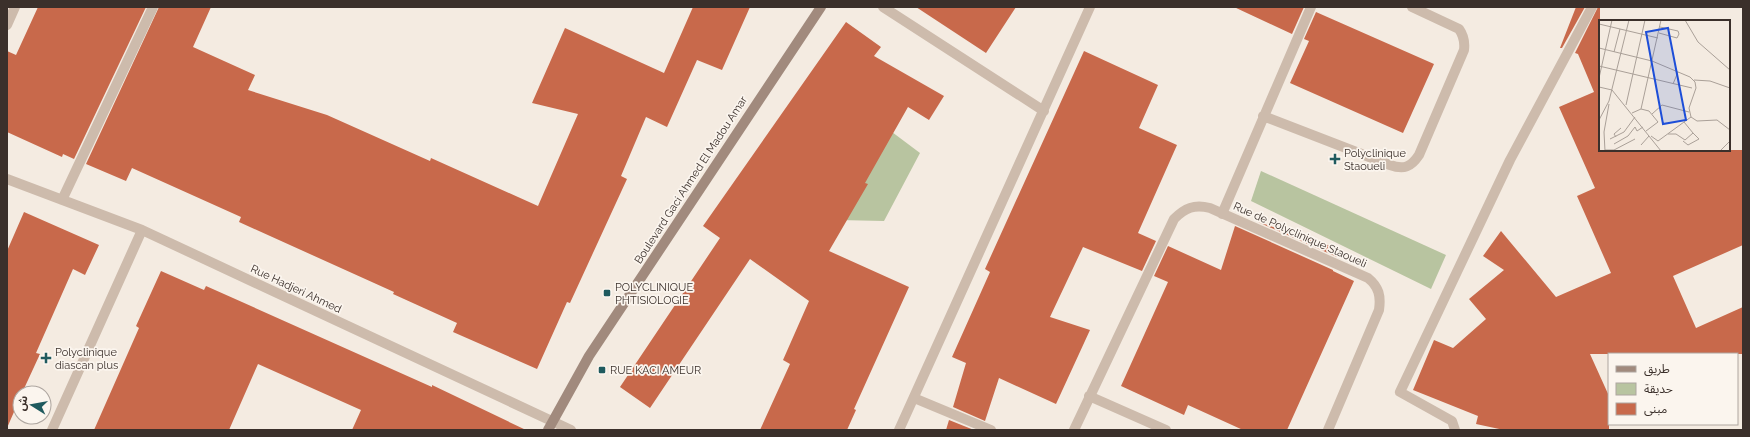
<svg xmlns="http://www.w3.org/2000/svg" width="1750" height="437" viewBox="0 0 1750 437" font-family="Raleway,'Noto Sans Arabic',sans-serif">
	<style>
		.green { fill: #b8c4a0 }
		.building { fill: #c8694b }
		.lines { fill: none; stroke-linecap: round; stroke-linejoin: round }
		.service { stroke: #cdbbac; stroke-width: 10 }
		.minor { stroke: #cdbbac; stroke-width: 10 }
		.secondary { stroke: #a18a7d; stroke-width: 10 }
		.poi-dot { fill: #1f5a5e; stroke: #fbf5ee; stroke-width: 1.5 }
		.labels { text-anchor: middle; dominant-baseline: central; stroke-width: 3.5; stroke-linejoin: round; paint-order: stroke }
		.poi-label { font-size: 11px; fill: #3b302b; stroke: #fbf5ee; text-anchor: start }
		.street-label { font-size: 11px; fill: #3b302b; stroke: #fbf5ee }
		.inset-road { fill: none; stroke: #aaa098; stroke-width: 1 }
		.view { fill: #1d4ed8; fill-opacity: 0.15; stroke: #1d4ed8; stroke-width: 2 }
		.inset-edge { fill: none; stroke: #3b302b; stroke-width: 2 }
	</style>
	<rect width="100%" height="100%" fill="#f4ebe1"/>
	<!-- green -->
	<path class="green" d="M892,132L920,153L884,221L838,220Z
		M1261,171L1446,255L1431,289L1251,201Z"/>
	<!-- building -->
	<path class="building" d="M38,7H146L74,159L63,154L62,157L7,132V51L16,55Z
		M159,7H211L193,47L255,75L248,90L327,115L430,161L431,158L538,206L578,114L532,103L565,28L664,73L693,7H750L722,70L697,60L667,127L646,117L621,176L627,179L570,303L567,302L537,369L453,332L457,323L393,294L394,292L239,222L241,217L132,168L126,181L86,164Z
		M916,7H1016L986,53Z
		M1234,7H1304L1292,34Z
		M1576,7H1585L1562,48H1560Z
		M1598,7H1600V150H1743V245L1673,276L1696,328L1743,307V354H1590L1609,396V430H1504L1476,424L1478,416L1413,390L1434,340L1453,348L1486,319L1469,299L1504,270L1483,256L1501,231L1556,297L1611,273L1577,196L1595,188L1559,107L1594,92L1578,54L1575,53Z
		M1316,12L1434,64L1403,133L1290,83L1309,41L1304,39Z
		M846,22L881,47L874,56L944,96L929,120L908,107L865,183L868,184L829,251L909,287L854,409L856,410L847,430H760L790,364L783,360L809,301L750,259L650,408L620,387L720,238L703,226Z
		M1084,51L1158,85L1139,128L1177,145L1138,233L1156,241L1142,271L1083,247L1050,317L1090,330L1056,404L999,378L985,421L953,407L966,363L952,357L990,272L985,269Z
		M24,212L99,245L85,275L73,269L36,353L40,354L22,393H20V398L7,428V251Z
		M1258,222L1340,249L1337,257Z
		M1235,226L1333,270V271L1354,281L1287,430H1243L1188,405L1184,415L1121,386L1168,282L1154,276L1168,246L1221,270Z
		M161,271L204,290L206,286L432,387V385L526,430H352L361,410L258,364L229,430H94L139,328L136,326Z
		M949,420L974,430H946Z"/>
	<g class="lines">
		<!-- service -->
		<path class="service" d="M1263,116L1390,165C1404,170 1411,167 1419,155L1464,50C1465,42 1464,36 1459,29L1412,7
			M1222,214L1311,7
			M1089,396L1166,430
			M914,398L991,430
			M1074,430L1174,219C1185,208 1194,204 1210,208L1368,278C1379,287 1381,296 1379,310L1328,430"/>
		<!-- minor -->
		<path class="minor" d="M883,7L1044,111
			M7,25L15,7
			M7,179L142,230L571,430
			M62,200L153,7
			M52,430L142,230
			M899,430L1090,7
			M1455,430L1452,421L1400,392L1510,160L1592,7"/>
		<!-- secondary -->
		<path class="secondary" d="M548,430L589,356L821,7"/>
	</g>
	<!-- markers -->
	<g class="poi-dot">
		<path d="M1333 153h4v4h4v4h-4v4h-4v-4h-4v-4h4z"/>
		<rect x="603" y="289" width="8" height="8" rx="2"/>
		<path d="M44 352h4v4h4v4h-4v4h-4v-4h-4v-4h4z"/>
		<rect x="598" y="366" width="8" height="8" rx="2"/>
	</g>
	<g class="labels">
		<!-- poi labels -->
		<g class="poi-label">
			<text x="1344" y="153">Polyclinique<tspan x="1344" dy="13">Staoueli</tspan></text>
			<text x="615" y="287">POLYCLINIQUE<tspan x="615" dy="13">PHTISIOLOGIE</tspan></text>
			<text x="55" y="352">Polyclinique<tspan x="55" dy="13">diascan plus</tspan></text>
			<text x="610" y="370">RUE KACI AMEUR</text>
		</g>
		<!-- street labels -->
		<g class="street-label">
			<text transform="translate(691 180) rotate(-57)">Boulevard Gaci Ahmed El Madou Amar</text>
			<text transform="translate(1300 235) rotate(24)">Rue de Polyclinique Staoueli</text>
			<text transform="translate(296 289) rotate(25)">Rue Hadjeri Ahmed</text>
		</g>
	</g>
	<!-- overview -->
	<g transform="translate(1599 20)">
		<rect width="131" height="131" fill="#f4ebe1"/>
		<path class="inset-road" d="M86,0L99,22L131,50M0,4L59,18M60,13L78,18L80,14L79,11L61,7M0,28L53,41L91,57L96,62L97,68L90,88L92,97L98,101L118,100L131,110M15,32L21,9M0,46L93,68M0,58L13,0M95,60L111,61L131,68M74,64L79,52M0,67L13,70L62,131M27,85L46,0M42,89L50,91L59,102L47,111M33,93L42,89L62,0M53,94L63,85L90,92M0,100L10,81L30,0M69,114H77L86,120L94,113L85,102L92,97M52,116L59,121L85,102M17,117L15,114L22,108M11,119L25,112L36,97M84,121L89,125L100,119L94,113M15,124L29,116L36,107L38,111L44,107M42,125L50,116M6,130H15L36,119M6,131L5,112L10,84M121,131L131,121"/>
		<path class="view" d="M69,8L87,100L64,104L47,12Z"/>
		<rect width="131" height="131" class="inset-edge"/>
	</g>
	<!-- border -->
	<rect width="1750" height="437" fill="none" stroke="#3b302b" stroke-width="16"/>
	<!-- legend -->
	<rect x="1608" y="353" width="130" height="72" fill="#fbf5ee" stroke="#aea6a0"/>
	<rect x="1616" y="366" width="20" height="6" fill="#a18a7d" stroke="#aea6a0"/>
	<text x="1644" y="373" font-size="12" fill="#3b302b">طريق</text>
	<rect x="1616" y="383" width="20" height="12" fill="#b8c4a0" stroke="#aea6a0"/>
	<text x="1644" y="393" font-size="12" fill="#3b302b">حديقة</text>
	<rect x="1616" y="403" width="20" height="12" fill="#c8694b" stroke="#aea6a0"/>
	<text x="1644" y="413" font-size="12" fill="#3b302b">مبنى</text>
	<!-- north arrow -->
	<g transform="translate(32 405) rotate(281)"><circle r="19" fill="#fbf5ee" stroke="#aea6a0"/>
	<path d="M0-3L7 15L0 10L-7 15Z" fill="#1f5a5e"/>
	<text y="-6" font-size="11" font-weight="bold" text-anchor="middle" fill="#3b302b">ش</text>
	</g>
</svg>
